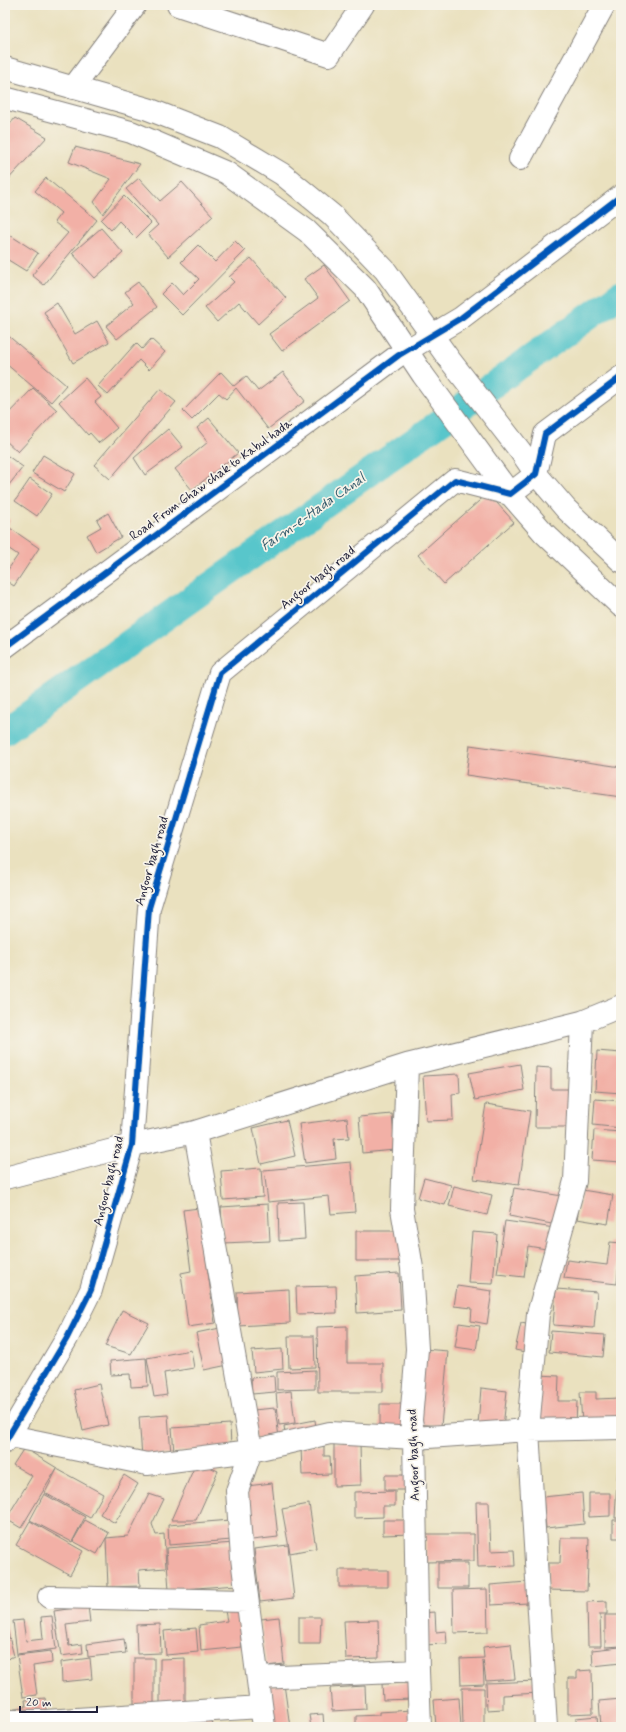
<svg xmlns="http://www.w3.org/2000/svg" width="626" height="1732" viewBox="0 0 626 1732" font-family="Mynerve,sans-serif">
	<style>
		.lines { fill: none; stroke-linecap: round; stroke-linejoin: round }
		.canal { stroke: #58c6cb; stroke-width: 27 }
		.building { fill: #f2b0a6 }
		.minor-casing { stroke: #86827d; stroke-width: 24 }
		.major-casing { stroke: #86827d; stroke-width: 24 }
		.minor { stroke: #fff; stroke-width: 22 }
		.major { stroke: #fff; stroke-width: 22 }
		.cycleway-casing { stroke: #f7f3e8; stroke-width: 8 }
		.cycleway { stroke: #0057b8; stroke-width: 6 }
		.labels { text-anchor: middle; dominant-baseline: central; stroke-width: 3.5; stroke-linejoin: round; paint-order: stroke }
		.street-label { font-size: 13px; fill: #22223b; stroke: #f7f3e8 }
		.water-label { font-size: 14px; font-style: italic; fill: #355b6d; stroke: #f7f3e8 }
	</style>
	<rect width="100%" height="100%" fill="#f7f3e8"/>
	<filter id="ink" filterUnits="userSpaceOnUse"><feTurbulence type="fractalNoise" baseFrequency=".025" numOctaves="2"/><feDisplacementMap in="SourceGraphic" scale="8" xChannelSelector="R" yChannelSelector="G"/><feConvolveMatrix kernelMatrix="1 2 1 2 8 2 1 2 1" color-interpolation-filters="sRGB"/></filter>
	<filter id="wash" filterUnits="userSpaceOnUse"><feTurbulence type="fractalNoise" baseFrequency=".012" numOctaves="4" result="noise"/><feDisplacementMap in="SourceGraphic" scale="16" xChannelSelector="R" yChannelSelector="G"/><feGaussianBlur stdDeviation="0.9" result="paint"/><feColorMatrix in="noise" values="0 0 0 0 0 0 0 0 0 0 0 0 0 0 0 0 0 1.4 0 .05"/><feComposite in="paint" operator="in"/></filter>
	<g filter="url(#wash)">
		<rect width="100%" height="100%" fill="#eae1bf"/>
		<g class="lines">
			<!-- canal -->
			<path class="canal" d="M5,731L621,294"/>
		</g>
		<g id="blocks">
			<!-- building -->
			<path class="building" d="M15,118L47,137L5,183V130Z
				M75,147L140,164L103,214L94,202L111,179L69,162Z
				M46,178L97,220L44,285L32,275L68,233L54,222L61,213L35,191Z
				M139,178L160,201L182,182L213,216L168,257L148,234L158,225L126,189Z
				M124,196L151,223L136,238L119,221L111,230L101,220Z
				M101,228L123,253L95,278L72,253Z
				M5,232L38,253L26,271L5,258Z
				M235,241L245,251L182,315L161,294L172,283L183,295L199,279L181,262L198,245L215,262Z
				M251,258L286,298L258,324L239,302L217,322L205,308L234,282L229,277Z
				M324,265L350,301L282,351L269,334L318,298L304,279Z
				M138,282L157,307L117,339L106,326L134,303L125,292Z
				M57,303L75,334L97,321L109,342L73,363L44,312Z
				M5,333L66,385L51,402L5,363Z
				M151,339L165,352L149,370L139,360L108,395L98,386L136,343L142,349Z
				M221,372L234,386L246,376L258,391L283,372L305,401L268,429L236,388L226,399L219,393L192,420L183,411Z
				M85,378L101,397L95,402L117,428L99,443L90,433L88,435L59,402Z
				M33,388L57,410L18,452L5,440V417Z
				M160,389L176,402L110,479L94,465Z
				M209,418L238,453L192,490L175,469L208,442L197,428Z
				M168,429L183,447L145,475L134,458Z
				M5,454L23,467L5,490Z
				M43,455L75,474L64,492L32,473Z
				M30,479L52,494L37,516L15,501Z
				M488,493L514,522L444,584L418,555Z
				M108,513L121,537L96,552L87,535L101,527L97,520Z
				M5,517L10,520L7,526L39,548L14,586L5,580V574L18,555L5,546Z
				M470,745L621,767V797L466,775Z
				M597,1051L621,1053L619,1070H621V1093L595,1091Z
				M520,1064L524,1090L475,1100L469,1073Z
				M536,1067L551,1068V1089H577V1127H535Z
				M459,1074L460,1093L452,1094L453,1120L426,1121L423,1076Z
				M595,1099L621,1101V1128L593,1125Z
				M486,1104L530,1111L519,1185L474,1179Z
				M392,1114L395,1150L362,1153L359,1117Z
				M347,1118L349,1138L334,1139L336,1159L305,1163L299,1124Z
				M287,1120L295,1156L261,1164L253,1128Z
				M594,1130L621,1132V1162L592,1160Z
				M351,1162L355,1212L331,1214L329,1196L268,1202L264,1170Z
				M261,1168L263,1197L223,1200L221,1171Z
				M424,1178L451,1185L445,1205L418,1198Z
				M454,1186L492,1195L487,1215L449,1206Z
				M514,1188L562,1196L557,1225L509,1216Z
				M582,1190L613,1195L608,1224L577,1219Z
				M303,1202L305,1239L279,1241L278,1203Z
				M268,1204L270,1241L223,1243L221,1207Z
				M199,1208L215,1323L188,1327L181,1273L191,1271L183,1210Z
				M505,1221L555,1228L552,1250L528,1246L524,1277L497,1274Z
				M356,1231H403V1261H356Z
				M472,1232L497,1234L493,1284L468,1283Z
				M610,1242L621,1243L617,1284L564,1278L567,1260L607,1265Z
				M399,1273L401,1310L357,1313L355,1276Z
				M336,1286L337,1313L297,1314L296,1287Z
				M457,1286L492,1291L487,1324L471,1321L472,1308L454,1306Z
				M289,1289L290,1323L238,1326L237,1292Z
				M556,1289L597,1292L594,1328L553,1325Z
				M122,1310L149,1323L131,1354L105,1346Z
				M459,1323L480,1326L476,1350L455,1347Z
				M521,1323L531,1325L525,1352L515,1350Z
				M347,1326V1363H383V1392H318L317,1327Z
				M220,1328L228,1365L204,1370L196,1333Z
				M551,1331L605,1335L603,1357L549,1352Z
				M288,1336H314L315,1367L289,1368Z
				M282,1349L283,1369L254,1372L252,1351Z
				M423,1349L448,1351L441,1426L416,1424Z
				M191,1350L194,1368L164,1373L167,1395L154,1397L147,1358Z
				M146,1358L148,1386L131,1387L130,1374L111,1375L110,1361Z
				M315,1370V1389L277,1390V1372Z
				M538,1375L559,1376L558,1401H577L576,1425L537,1424Z
				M274,1376L275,1392L252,1394L251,1378Z
				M99,1384L108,1425L83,1431L74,1390Z
				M481,1388L507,1391L503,1427L478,1425Z
				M291,1391L295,1423L279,1425L276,1393Z
				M580,1392H596V1399L621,1398V1423L582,1424Z
				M380,1404H407V1434H380Z
				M275,1408L279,1437L256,1439L253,1410Z
				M168,1415L171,1454L142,1457L139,1417Z
				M315,1420L317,1435L286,1440L284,1426Z
				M230,1424L231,1447L174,1452L172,1428Z
				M334,1443H360L361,1485L334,1486Z
				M324,1445V1456H330L331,1474L302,1475L301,1446Z
				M24,1448L57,1468L21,1528L6,1519L32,1476L13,1465Z
				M197,1461L218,1471L196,1520H171Z
				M618,1462H621V1518H615Z
				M57,1469L103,1494L90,1518L45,1493Z
				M124,1475L138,1484L115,1523L100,1514Z
				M385,1475H409L408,1490H385Z
				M272,1483L278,1537L252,1540L247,1486Z
				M395,1491V1506H383V1517L354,1518V1492Z
				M582,1493L584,1524L546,1528L543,1497Z
				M589,1493H610V1516L589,1517Z
				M44,1494L85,1517L72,1542L30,1520Z
				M149,1494L164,1499L152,1524L156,1535L164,1534L166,1568L139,1570L140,1586L108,1587L106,1538L128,1536Z
				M476,1502H489L491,1551L514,1550L515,1566L478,1567Z
				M309,1504L316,1548L290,1553L282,1509Z
				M85,1520L109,1533L97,1554L73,1541Z
				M231,1520L232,1540L169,1545L168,1525Z
				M383,1520H412V1534L383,1535Z
				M613,1520H621V1538H613Z
				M30,1521L83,1551L70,1575L16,1545Z
				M426,1534H474V1561L426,1562Z
				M561,1538H589L587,1591L547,1590L548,1563H560Z
				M234,1543L237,1585L169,1590L166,1548Z
				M288,1545L294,1598L260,1602L254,1549Z
				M438,1563H468V1588H438Z
				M339,1570H388V1587H339Z
				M527,1582L528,1603L491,1605L490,1585Z
				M487,1589L488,1632L454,1633L453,1590Z
				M607,1601V1614H600L601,1646H588L587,1602Z
				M88,1606L90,1622L66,1625L69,1646L82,1644L83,1653L61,1656L54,1611Z
				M238,1609L242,1647L201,1651L199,1625L227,1621L225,1611Z
				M435,1612L436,1632L446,1631L447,1644L421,1645L420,1613Z
				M605,1615H621V1646L605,1647Z
				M52,1616L56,1649L17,1654L13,1621L23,1620L26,1641L43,1639L41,1617Z
				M279,1617L284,1664L266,1666L261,1619Z
				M299,1617H321L320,1644H299Z
				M378,1620L379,1658L346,1659L344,1621Z
				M5,1621L14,1656L5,1660Z
				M160,1624L161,1653L137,1654L136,1625Z
				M196,1628L198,1652L166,1655L164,1631Z
				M124,1639L126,1653L88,1657L87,1644Z
				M511,1644L515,1679L486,1681L483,1660L484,1684L461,1685L460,1659L484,1658L483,1647Z
				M620,1647L621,1663L593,1666L592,1650Z
				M51,1651L52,1663L33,1666L37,1695L23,1697L17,1655Z
				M90,1658L92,1679L62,1682L61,1662Z
				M134,1658H154V1706H134Z
				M185,1658V1703H160V1659Z
				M592,1670L593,1713L568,1714V1678H577V1671Z
				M538,1681L539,1693L503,1695V1709L487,1710L486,1683Z
				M411,1683L412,1699L383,1700L382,1684Z
				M284,1684L290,1727H274L269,1686Z
				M365,1686L366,1709L332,1711L330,1688Z
				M462,1688H484V1727H463Z
				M45,1698L47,1714L16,1717L15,1708L26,1707L25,1700Z
				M459,1698L461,1727H436L434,1700Z
				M621,1699V1727H601L599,1701Z
				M412,1710L413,1727H356V1716L379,1715V1712Z
				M323,1714L324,1727H311L309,1715Z
				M212,1716L213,1727H192L191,1718Z
				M597,1716L598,1727H576V1718Z"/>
		</g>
	</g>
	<g filter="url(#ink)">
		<use href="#blocks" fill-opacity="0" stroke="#86827d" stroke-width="1"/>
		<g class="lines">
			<defs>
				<path id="minor" d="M178,5L329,55L363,5
					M73,88L135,5
					M520,159L604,5
					M5,647L399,355L461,318L621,196
					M407,1065L402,1209L412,1268L417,1349L411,1420L414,1438L418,1671L420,1727
					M195,1132L251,1451L237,1491L242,1558L264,1727
					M5,1178L132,1145L195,1132L407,1065L582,1022L621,1006
					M10,1436L147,1464L251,1451L330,1433L414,1438L528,1430L621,1428
					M5,1442L67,1338L91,1290L132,1145L149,908L220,673L455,480L510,494L536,474L545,434L621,377
					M49,1597L247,1601
					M258,1678L418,1671
					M5,1721H46L261,1707
					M546,1727L528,1430L538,1314L575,1181L582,1022"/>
				<path id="major" d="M5,68L148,109L220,137L282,174L332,215L385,270L449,359L521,452L536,474L566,509L621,561
					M5,98L131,132L227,173L307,231L365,288L423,375L510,494L544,533L621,606"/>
			</defs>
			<!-- minor casing -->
			<use href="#minor" class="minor-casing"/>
			<!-- major casing -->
			<use href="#major" class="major-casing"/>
			<!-- minor -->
			<use href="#minor" class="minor"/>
			<!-- major -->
			<use href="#major" class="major"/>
			<defs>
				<path id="cycleway" d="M5,647L399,355L461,318L621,196
					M5,1442L67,1338L91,1290L132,1145L149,908L220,673L455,480L510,494L536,474L545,434L621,377"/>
			</defs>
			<!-- cycleway casing -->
			<use href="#cycleway" class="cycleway-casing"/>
			<!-- cycleway -->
			<use href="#cycleway" class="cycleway"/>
		</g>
	</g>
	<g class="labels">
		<!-- street labels -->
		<g class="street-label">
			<text transform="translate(211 480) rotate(-36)">Road From Ghaw chak to Kabul hada</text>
			<text transform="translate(318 578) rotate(-39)">Angoor bagh road</text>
			<text transform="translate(152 861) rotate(-74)">Angoor bagh road</text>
			<text transform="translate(109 1181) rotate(-76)">Angoor bagh road</text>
			<text transform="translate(414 1455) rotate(-92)">Angoor bagh road</text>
		</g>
		<!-- water labels -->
		<g class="water-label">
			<text transform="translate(313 512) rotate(-35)">Farm-e-Hada Canal</text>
		</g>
	</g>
	<!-- margin -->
	<rect width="626" height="1732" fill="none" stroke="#f7f3e8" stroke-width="20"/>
	<!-- scale -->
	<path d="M20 1706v6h77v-6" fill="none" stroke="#22223b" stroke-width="2"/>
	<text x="26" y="1706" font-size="12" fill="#22223b" stroke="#f7f3e8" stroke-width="3" paint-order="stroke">20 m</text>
</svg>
